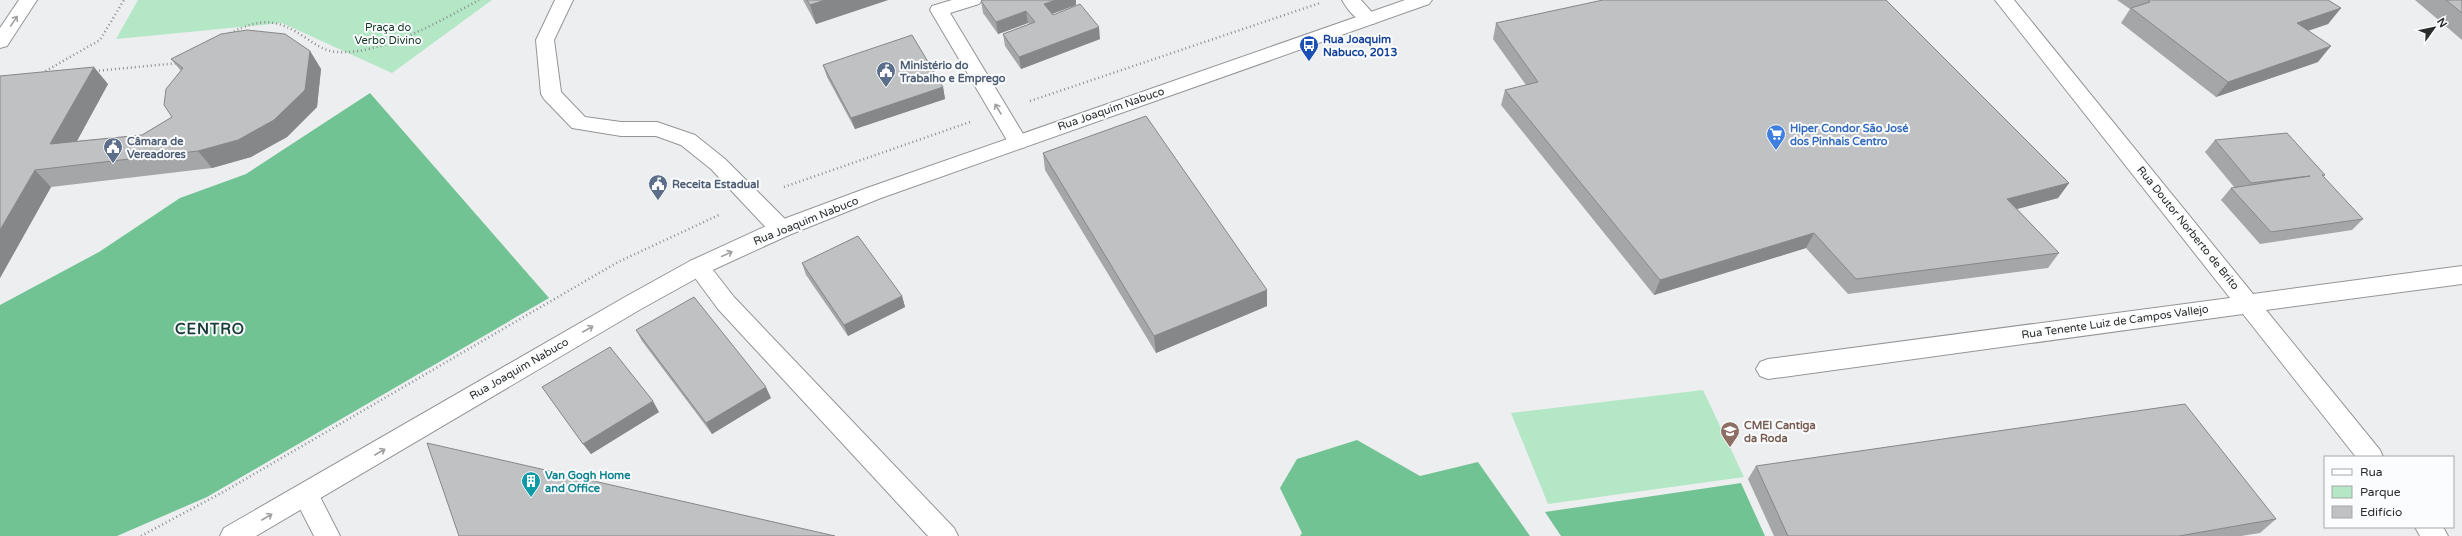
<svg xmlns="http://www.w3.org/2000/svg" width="2462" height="536" viewBox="0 0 2462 536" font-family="'Varela Round',sans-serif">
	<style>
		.green { fill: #b4e7c6 }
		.forest { fill: #72c393 }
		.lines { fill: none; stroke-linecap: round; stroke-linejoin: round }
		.minor-casing { stroke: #949597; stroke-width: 2 }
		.major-casing { stroke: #949597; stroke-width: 2 }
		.path { stroke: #8d8e8f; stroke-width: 2.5; stroke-dasharray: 1 3; stroke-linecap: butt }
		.minor { fill: #fff; fill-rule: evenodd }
		.major { fill: #fff; fill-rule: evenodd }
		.wall { fill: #a5a6a8 }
		.shaded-wall { fill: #868788 }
		.building { fill: #c0c1c3; stroke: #868788 }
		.oneway { stroke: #9fa0a0 }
		.labels { text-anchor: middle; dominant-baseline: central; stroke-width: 4; stroke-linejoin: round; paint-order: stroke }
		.park-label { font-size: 11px; fill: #133623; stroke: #fbfcfd }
		.transit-label { font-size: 11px; font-weight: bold; fill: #164399; stroke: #fbfcfd; text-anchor: start }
		.service-label { font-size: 11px; font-weight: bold; fill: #4e5e75; stroke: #fbfcfd; text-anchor: start }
		.street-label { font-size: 11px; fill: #2a2b2b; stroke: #fbfcfd }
		.shop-label { font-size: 11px; font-weight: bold; fill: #366cbe; stroke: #fbfcfd; text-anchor: start }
		.education-label { font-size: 11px; font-weight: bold; fill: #785e54; stroke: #fbfcfd; text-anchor: start }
		.culture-label { font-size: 11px; font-weight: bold; fill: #0d838f; stroke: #fbfcfd; text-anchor: start }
		.district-label { font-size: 15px; font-weight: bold; letter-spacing: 1px; fill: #183b38; stroke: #fbfcfd }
	</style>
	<rect width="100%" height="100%" fill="#edeef0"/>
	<!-- green -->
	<path class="green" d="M138,0H492L392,73L282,23L116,39Z
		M1703,390L1744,477L1548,504L1511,413Z"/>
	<!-- forest -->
	<path class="forest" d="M370,93L549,298L207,497L117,536H0V305L99,252L180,198L246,174Z
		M1357,440L1420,476L1478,462L1530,536H1300L1302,533L1280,488L1297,459Z
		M1741,483L1765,536H1561L1545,512Z"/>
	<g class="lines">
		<defs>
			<path id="minor" d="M555,0H573L554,40L561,92L585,117L621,122H657L695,135L725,159L789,223L792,229L789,235L781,237L773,235L711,169L681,145L656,136H621L572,128L544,99L541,94L536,40Z
				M952,0H982L979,4L950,13L1028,142L1025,147L1018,149L1011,147L930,10L932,6Z
				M1342,0H1361L1378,19L1376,23C1361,27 1349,12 1342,0Z
				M1995,0H2014L2253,294L2462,266V284L2266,310L2380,450L2383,457H2356L2243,314L1768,379L1760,376L1756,369L1760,362L1768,359L2230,298Z
				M698,259L706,261L734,297L954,528L958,536H928L718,309L687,267L690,261Z
				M306,484L315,487L340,536H314L293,495L297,487Z
				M2415,527H2443L2448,536H2420Z"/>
			<path id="major" d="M19,0H37L7,46L0,48V28Z
				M1405,0H1432L1429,4L881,198L789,235L706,273L641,309L256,536H220L224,528L625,297L690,261L773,223L867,188Z"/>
		</defs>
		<!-- minor casing -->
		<use href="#minor" class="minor-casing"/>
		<!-- major casing -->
		<use href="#major" class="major-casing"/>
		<!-- path -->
		<path class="path" d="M230,33C262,18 276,18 306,38C316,45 325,51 337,52C382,55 440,21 479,0
			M95,71L179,63
			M42,73L100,40L124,0
			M1030,101L1320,3
			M784,187L970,122
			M141,536L225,491L618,262L721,214"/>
		<!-- minor -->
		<use href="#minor" class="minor"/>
		<!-- major -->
		<use href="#major" class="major"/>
	</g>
	<!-- wall -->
	<path class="wall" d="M803,0H888L816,24Z
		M983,0H1076V5L1052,14L1100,39L1021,69L1005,46L1003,34L1029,24L1028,23L998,34L983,13L981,1Z
		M2117,0H2328L2341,8L2328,24L2308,31L2318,62L2216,97L2121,23L2130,9Z
		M2415,0H2462V40Z
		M1496,23L2069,183L2058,198L2017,209L2059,253L2048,268L1848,294L1806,248L1654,295L1501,105L1505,90L1526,85L1493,39Z
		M310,51L321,69L317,107L287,137L251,157L212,168L51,187L0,278V76L108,84L77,141L142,135L172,117L181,71L171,59Z
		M823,65L943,87L945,99L855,129L827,77Z
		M2215,140L2325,175L2323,177L2363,219L2352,230L2260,244L2221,200L2231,188H2235L2205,152Z
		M1043,153L1267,290V306L1156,353L1045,170Z
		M802,263L902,296L905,307L848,336L806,275Z
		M636,330L771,398L712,434L642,341Z
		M542,387L659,412L591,454Z
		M1756,466L2276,519L2260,533L2241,536H1774L1748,479Z"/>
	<!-- shaded-wall -->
	<path class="shaded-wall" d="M825,0H888L816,24L810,5Z
		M1056,0H1076V5L1046,16L1044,4Z
		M2341,8L2328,24L2285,38L2297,23Z
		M1026,11L1028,23L998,34L996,22Z
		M1099,27L1100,39L1021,69L1019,57Z
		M2331,46L2318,62L2216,97L2228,82Z
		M310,51L321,69L317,107L287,137L251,157L212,168L198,151Z
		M94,67L108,84L66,161L50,144Z
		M943,87L945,99L855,129L851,118Z
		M35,170L51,187L0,278V230Z
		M2069,183L2058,198L1998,214L2007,199Z
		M1814,233L1806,248L1654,295L1660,280Z
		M1267,290V306L1156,353L1154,336Z
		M902,296L905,307L848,336L844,325Z
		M766,387L771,398L712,434L706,423Z
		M653,401L659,412L591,454L583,444Z"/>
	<!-- building -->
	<path class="building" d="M807,0H825L810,5Z
		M983,0H1056L1044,4L1053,15L1080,4L1099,27L1019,57L1003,34L1035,22L1026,11L996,22L981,1Z
		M1603,0H1886L2069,183L2007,199L2059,253L1856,279L1814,233L1660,280L1505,90L1538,82L1496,23Z
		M2148,0H2328L2341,8L2297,23L2331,46L2228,82L2131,8L2150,2Z
		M2446,0H2462V13Z
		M247,30L285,34L310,51L305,90L274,120L238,140L198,151L35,170L0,230V76L94,67L50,144L142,135L172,117L164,105L166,89L183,68L171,59L221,34Z
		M912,35L943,87L851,118L823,65Z
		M1146,116L1267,290L1154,336L1043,153Z
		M2287,133L2325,175H2322L2363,219L2271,232L2231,188L2310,176L2251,183L2215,140Z
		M858,236L902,296L844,325L802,263Z
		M694,297L766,387L706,423L636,330Z
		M610,347L653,401L583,444L542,387Z
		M2185,404L2276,519L2179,536H1788L1756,466Z
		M427,443L835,536H459Z"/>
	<!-- one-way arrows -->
	<defs><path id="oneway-shaft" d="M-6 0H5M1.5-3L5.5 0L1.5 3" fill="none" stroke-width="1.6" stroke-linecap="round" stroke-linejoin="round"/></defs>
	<g class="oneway">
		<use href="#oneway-shaft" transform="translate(14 21) rotate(-56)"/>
		<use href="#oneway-shaft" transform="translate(998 109) rotate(-121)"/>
		<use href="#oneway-shaft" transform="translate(727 254) rotate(-25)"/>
		<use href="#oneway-shaft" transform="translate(588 329) rotate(-30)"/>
		<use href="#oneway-shaft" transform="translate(380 452) rotate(-30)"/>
		<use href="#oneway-shaft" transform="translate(267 517) rotate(-30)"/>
	</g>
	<!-- icons -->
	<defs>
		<symbol id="bus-pin" viewBox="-11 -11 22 30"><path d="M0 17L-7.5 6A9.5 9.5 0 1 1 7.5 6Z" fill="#1a4fb4" stroke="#fbfcfd"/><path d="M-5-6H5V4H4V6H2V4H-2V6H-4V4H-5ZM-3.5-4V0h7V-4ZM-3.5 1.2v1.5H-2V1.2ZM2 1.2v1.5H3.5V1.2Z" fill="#fff"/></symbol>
		<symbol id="civic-pin" viewBox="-11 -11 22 30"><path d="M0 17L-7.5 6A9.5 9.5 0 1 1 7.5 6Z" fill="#5c6f8a" stroke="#fbfcfd"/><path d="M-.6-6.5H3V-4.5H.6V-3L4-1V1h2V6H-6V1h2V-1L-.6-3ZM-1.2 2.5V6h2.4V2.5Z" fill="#fff"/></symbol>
		<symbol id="supermarket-pin" viewBox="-11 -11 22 30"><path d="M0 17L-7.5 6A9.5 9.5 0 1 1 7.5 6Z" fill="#3f7fe0" stroke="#fbfcfd"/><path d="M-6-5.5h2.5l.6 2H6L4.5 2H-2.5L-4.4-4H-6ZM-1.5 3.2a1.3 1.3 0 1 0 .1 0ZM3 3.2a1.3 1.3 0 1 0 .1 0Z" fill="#fff"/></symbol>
		<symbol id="school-pin" viewBox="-11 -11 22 30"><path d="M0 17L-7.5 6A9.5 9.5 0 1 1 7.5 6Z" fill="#8d6e63" stroke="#fbfcfd"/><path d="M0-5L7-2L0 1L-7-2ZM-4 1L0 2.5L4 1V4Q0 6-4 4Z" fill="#fff"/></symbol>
		<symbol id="building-pin" viewBox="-11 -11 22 30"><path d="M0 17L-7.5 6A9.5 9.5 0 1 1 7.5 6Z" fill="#0f9aa8" stroke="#fbfcfd"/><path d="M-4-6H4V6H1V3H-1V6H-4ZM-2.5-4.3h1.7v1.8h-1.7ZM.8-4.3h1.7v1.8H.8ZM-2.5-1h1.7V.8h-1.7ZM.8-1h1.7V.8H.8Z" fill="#fff"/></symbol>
	</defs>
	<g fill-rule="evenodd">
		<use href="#bus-pin" x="1298" y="34" width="22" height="30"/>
		<use href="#civic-pin" x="875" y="60" width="22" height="30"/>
		<use href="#supermarket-pin" x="1765" y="123" width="22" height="30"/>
		<use href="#civic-pin" x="102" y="136" width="22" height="30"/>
		<use href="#civic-pin" x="647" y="173" width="22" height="30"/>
		<use href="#school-pin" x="1719" y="420" width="22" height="30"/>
		<use href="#building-pin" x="520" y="470" width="22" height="30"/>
	</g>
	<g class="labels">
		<!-- park labels -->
		<g class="park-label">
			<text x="388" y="27">Praça do<tspan x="388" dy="13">Verbo Divino</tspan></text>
		</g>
		<!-- transit labels -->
		<g class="transit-label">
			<text x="1323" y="39">Rua Joaquim<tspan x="1323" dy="13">Nabuco, 2013</tspan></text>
		</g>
		<!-- service labels -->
		<g class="service-label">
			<text x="900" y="65">Ministério do<tspan x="900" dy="13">Trabalho e Emprego</tspan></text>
			<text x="127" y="141">Câmara de<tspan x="127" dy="13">Vereadores</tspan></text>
			<text x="672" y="184">Receita Estadual</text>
		</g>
		<!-- street labels -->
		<g class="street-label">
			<text transform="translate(1111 109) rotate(-19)">Rua Joaquim Nabuco</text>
			<text transform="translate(806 221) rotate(-22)">Rua Joaquim Nabuco</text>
			<text transform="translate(2188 228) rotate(51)">Rua Doutor Norberto de Brito</text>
			<text transform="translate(2115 322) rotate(-8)">Rua Tenente Luiz de Campos Vallejo</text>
			<text transform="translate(519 369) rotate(-30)">Rua Joaquim Nabuco</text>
		</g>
		<!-- shop labels -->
		<g class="shop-label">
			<text x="1790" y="128">Hiper Condor São José<tspan x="1790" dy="13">dos Pinhais Centro</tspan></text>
		</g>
		<!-- education labels -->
		<g class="education-label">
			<text x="1744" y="425">CMEI Cantiga<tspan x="1744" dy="13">da Roda</tspan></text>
		</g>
		<!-- culture labels -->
		<g class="culture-label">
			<text x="545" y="475">Van Gogh Home<tspan x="545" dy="13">and Office</tspan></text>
		</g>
		<!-- district labels -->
		<g class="district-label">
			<text x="210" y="329">CENTRO</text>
		</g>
	</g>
	<!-- legend -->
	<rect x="2324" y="456" width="130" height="72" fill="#fbfcfd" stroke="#a7a8a9"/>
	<rect x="2332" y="469" width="20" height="6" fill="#ffffff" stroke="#a7a8a9"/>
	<text x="2360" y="476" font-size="12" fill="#2a2b2b">Rua</text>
	<rect x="2332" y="486" width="20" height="12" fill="#b4e7c6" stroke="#a7a8a9"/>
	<text x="2360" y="496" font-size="12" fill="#2a2b2b">Parque</text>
	<rect x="2332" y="506" width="20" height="12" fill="#c0c1c3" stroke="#a7a8a9"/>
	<text x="2360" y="516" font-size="12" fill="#2a2b2b">Edifício</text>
	<!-- north arrow -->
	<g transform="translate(2434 28) rotate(57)" stroke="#fbfcfd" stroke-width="3" paint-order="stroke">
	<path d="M0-3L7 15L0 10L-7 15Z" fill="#2a2b2b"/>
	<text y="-6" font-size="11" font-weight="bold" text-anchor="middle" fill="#2a2b2b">N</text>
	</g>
</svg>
